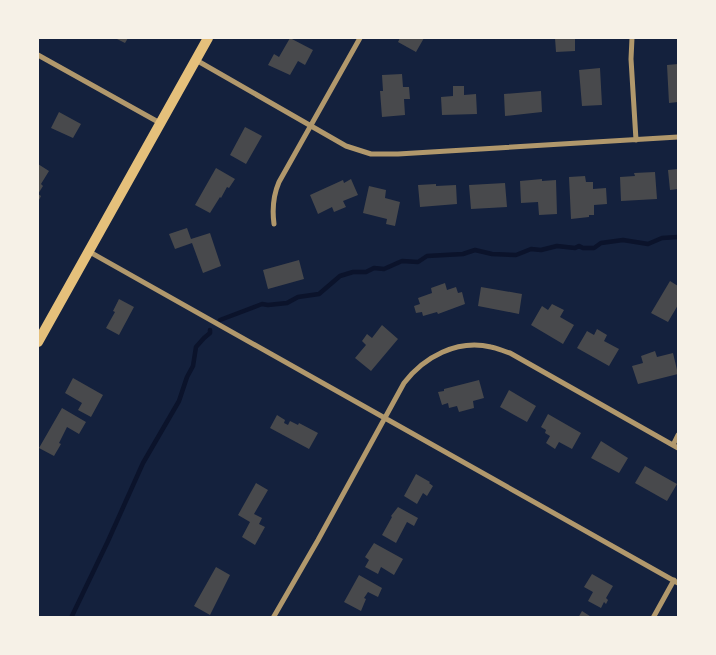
<svg xmlns="http://www.w3.org/2000/svg" width="716" height="655" viewBox="0 0 716 655" font-family="'DejaVu Sans',sans-serif">
	<style>
		.lines { fill: none; stroke-linecap: round; stroke-linejoin: round }
		.stream { stroke: #0b132b; stroke-width: 4.5 }
		.building { fill: #48494c }
		.minor { stroke: #b1986c; stroke-width: 5 }
		.primary { stroke: #e5c07b; stroke-width: 10 }
	</style>
	<rect width="100%" height="100%" fill="#14213d"/>
	<g class="lines">
		<!-- stream -->
		<path class="stream" d="M220,320L262,304L268,305L287,303L298,297L319,294L340,276L353,272H366L374,268L384,269L402,261L418,262L427,256L463,254L475,250L492,254L516,255L531,249L541,250L557,246L575,248L579,246L583,248H594L601,243L623,240L648,244L662,238L678,237
			M71,618L108,541L143,463L179,401L187,377L193,366L196,347L204,338L210,333V330"/>
	</g>
	<!-- building -->
	<path class="building" d="M115,38H128L125,43Z
		M290,38L313,50L305,65L298,61L290,75L268,65L274,54L279,57Z
		M400,38H424L416,52L398,42Z
		M555,38H575V51L556,52Z
		M678,64V102L669,103L667,65Z
		M600,68L602,105L582,106L579,70Z
		M402,74L403,87H409L410,99H404L405,115L382,117L380,91H383L382,75Z
		M453,86H464V95L476,94L477,114L442,115L441,97L453,96Z
		M541,91L542,112L505,116L504,94Z
		M59,112L81,124L73,138L51,128Z
		M245,127L262,136L246,164L230,155Z
		M38,164L49,171L41,184L43,186L38,194L41,196L38,202Z
		M216,168L235,179L229,188L227,187L221,198L220,197L210,213L195,205Z
		M678,169V189L670,190L668,170Z
		M655,172L657,199L621,201L620,177L635,176L634,173Z
		M585,176L586,182H593V189L606,188L607,204L594,205V215H589V217L571,219L569,177Z
		M351,179L358,195L343,201L346,207L334,212L332,207L318,214L310,195L343,180L344,183Z
		M542,179V181L556,180L557,214L539,215L538,202L521,203L520,181Z
		M505,183L507,207L471,209L469,185Z
		M436,184V186L456,185L457,204L420,207L418,185Z
		M369,186L386,190L385,198L400,202L395,226L386,224L387,219L363,213Z
		M187,228L191,239L210,233L221,266L203,273L192,243L175,249L169,234Z
		M299,260L304,279L268,289L263,270Z
		M670,281L678,286V305L668,322L651,313Z
		M445,283L447,290L456,287L458,293L462,292L465,304L438,314L437,312L423,316L422,312L416,313L414,306L420,304L418,298L432,293L431,288Z
		M481,287L522,294L519,314L478,306Z
		M119,299L134,307L119,335L106,328L115,312L113,311Z
		M552,304L564,310L560,317L574,325L563,344L531,325L542,306L548,310Z
		M382,325L398,339L371,371L355,358L366,345L362,341L367,334L372,338Z
		M597,329L607,335L604,341L619,349L609,366L577,348L587,331L594,335Z
		M655,351L657,357L673,353L678,374L638,384L632,366L643,363L641,356Z
		M73,378L103,395L91,417L78,410L82,403L65,393Z
		M479,380L484,398L473,401L474,408L459,412L457,406L449,408L448,403L442,405L438,392L444,391V389Z
		M509,390L536,406L527,422L500,407Z
		M62,408L86,422L79,434L67,427L59,443L61,444L54,456L39,448Z
		M548,414L581,433L572,449L559,442L555,449L546,443L550,436L545,433L546,430L541,427Z
		M277,415L285,420L284,423L288,425L290,421L298,425L299,423L318,433L309,449L270,428Z
		M601,441L628,458L619,473L591,458Z
		M645,466L677,484L667,501L635,483Z
		M416,474L430,482L429,483L433,486L427,496L423,493L417,504L404,496Z
		M256,483L268,490L254,514L262,518L259,524L265,527L255,545L242,537L250,522L238,515Z
		M398,507L418,518L414,526L407,522L396,543L382,535L392,517L391,516Z
		M374,543L403,559L394,575L381,567L378,574L365,567L369,560L365,557Z
		M216,567L230,575L210,615L194,606Z
		M592,574L613,586L606,598L608,600L606,604L604,602L601,608L588,601L593,592L584,587Z
		M359,575L382,588L378,597L368,592L364,598L366,599L361,611L344,602Z
		M582,611L593,618H578Z"/>
	<g class="lines">
		<!-- minor -->
		<path class="minor" d="M632,38L631,59L636,140
			M38,55L160,123
			M196,60L346,146L371,154H398L678,137
			M274,224C272,209 273,196 279,182L360,38
			M88,251C284,363 482,471 678,583
			M673,445L678,435
			M273,618L318,540L404,383C424,357 457,339 491,347C497,348 503,351 510,353L678,448
			M653,618L674,580"/>
		<!-- primary -->
		<path class="primary" d="M38,342L208,38"/>
	</g>
	<!-- border -->
	<rect width="716" height="655" fill="none" stroke="#f6f1e7" stroke-width="78"/>
</svg>
